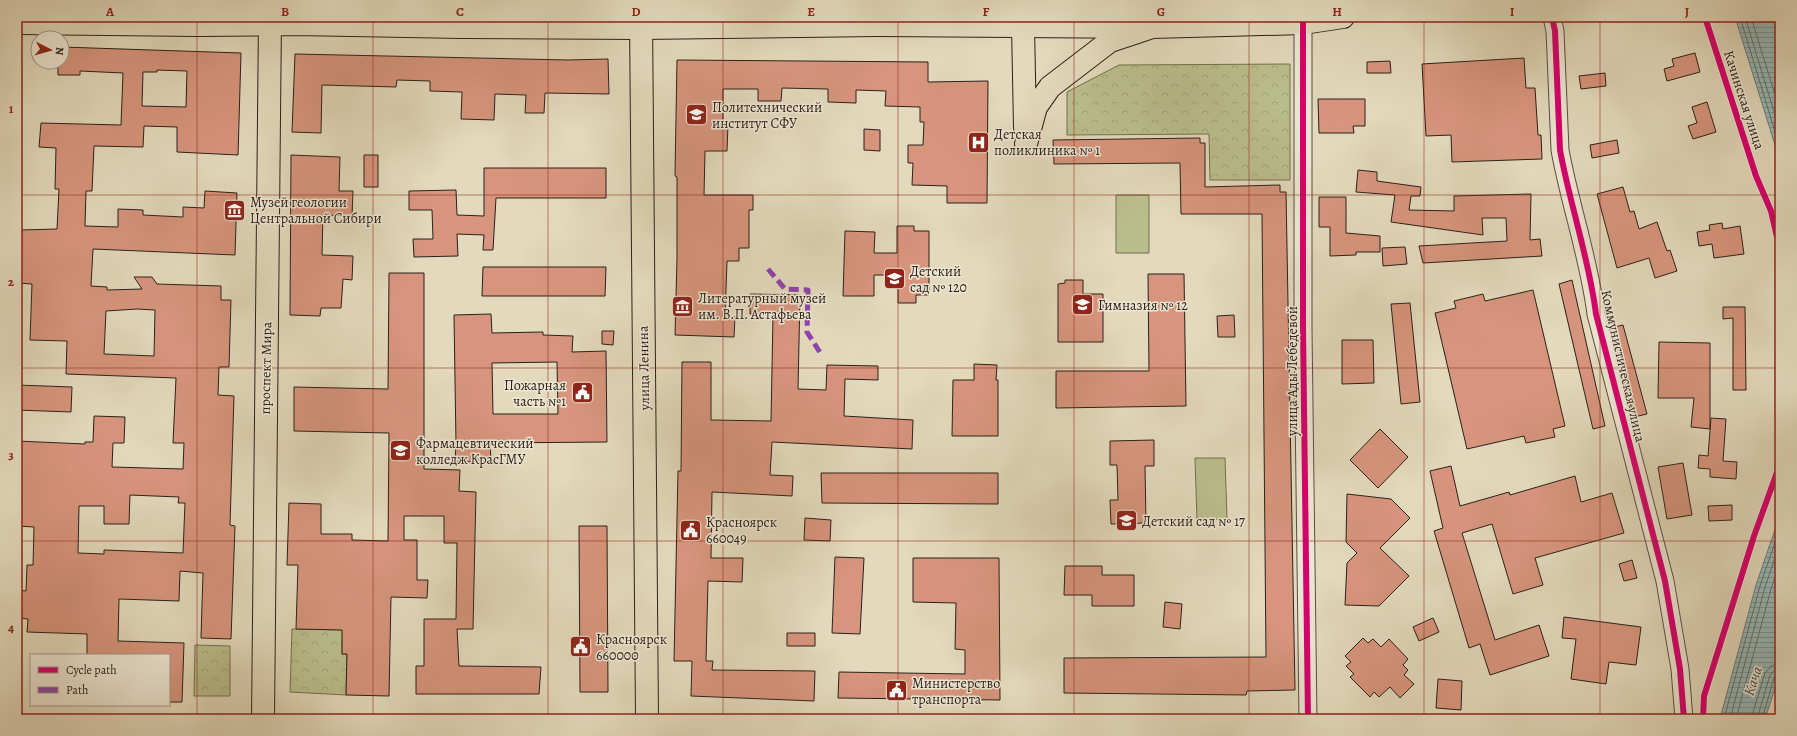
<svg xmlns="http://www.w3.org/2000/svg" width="1797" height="736" viewBox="0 0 1797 736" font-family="Alegreya,serif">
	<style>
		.park { fill: url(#park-crowns); stroke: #727052 }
		.pitch { fill: #babe8c; stroke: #727052 }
		.water { fill: url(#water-rules); stroke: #6b7c78 }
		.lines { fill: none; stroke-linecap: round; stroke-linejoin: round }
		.shore { stroke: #606d68; stroke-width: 1 }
		.building { fill: #d7957d; stroke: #2a2118; fill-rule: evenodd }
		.minor-casing { stroke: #584f41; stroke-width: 19 }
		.primary-casing { stroke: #2a2118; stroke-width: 24 }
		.trunk-casing { stroke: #2a2118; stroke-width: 24 }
		.minor { stroke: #ede6d3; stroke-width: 17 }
		.primary { stroke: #e3d9bc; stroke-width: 22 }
		.trunk { stroke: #e3d9bc; stroke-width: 22 }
		.quiet { stroke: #8e44ad; stroke-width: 5; stroke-dasharray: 10 5; stroke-linecap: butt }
		.cycleway-casing { stroke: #ede6d3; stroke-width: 8 }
		.cycleway { stroke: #d6006c; stroke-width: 6 }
		.grid { fill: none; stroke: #8f2418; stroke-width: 1; stroke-opacity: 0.55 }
		.labels { text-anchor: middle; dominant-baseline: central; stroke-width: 3; stroke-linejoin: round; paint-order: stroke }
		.street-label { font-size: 14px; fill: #2a2118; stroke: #ede6d3 }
		.poi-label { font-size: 14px; fill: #2a2118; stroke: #ede6d3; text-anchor: start }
		.water-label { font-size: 15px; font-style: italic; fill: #4b4f48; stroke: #ede6d3 }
		.neatline { fill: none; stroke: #8f2418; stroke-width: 1.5 }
		.grid-label { font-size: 13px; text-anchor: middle; font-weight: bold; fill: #8f2418 }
	</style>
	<defs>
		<pattern id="park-crowns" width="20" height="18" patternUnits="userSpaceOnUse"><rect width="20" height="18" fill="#babe8c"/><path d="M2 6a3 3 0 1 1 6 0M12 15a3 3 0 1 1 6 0" fill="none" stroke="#a0a378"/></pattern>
		<pattern id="water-rules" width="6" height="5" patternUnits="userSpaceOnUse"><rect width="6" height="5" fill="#97b9b8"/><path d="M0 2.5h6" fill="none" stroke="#7b9695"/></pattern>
	</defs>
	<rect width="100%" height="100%" fill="#e3d9bc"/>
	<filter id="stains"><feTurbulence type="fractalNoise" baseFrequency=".005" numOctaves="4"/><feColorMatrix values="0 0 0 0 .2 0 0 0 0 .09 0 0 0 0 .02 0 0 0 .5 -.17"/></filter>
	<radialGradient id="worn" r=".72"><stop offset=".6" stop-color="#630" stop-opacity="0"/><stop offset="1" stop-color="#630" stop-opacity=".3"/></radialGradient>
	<!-- park -->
	<path class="park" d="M1290,64V180H1210L1209,134L1067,135V92L1119,65Z
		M292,629L349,630L342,640V654H347L346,695L290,692Z
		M195,645L230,646V696H194Z"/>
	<!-- pitch -->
	<path class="pitch" d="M1116,195H1149V253H1116Z
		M1195,458H1225L1227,519L1197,520Z"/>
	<!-- water -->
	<path class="water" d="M1735,17H1780V161Z
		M1780,515V673L1765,719H1720L1756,585Z"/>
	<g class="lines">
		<!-- shore -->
		<path class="shore" d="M1740,17L1780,148
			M1745,17L1780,131
			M1751,17L1780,111
			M1724,719L1760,586L1780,528
			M1730,719L1765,587L1780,543
			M1736,719L1771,589L1780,562
			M1751,719L1765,673L1771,666L1780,664
			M1757,719L1770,675L1774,671L1780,670
			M1762,719L1774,678L1780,675"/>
	</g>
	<!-- building -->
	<path class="building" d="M62,47L241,53L238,155L177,152V127L144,126L143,147L94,146L92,191H86L85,226L118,227V209L143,210V215L183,217V207L204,208L205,191L237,193L235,255L93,249L91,286L107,287V290L142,289L134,277H152L157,284L221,286V300H231L229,367H219L218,395L234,396L230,525L235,526L231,639L201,638L203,573L180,571L179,601L119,599L118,641L184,643L182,702H169V655H87V634L27,632L28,619L17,618V590L26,591L27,565H33L34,527L17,526V441L85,444V442H93L94,416L125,417L124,443H113L112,467L183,469L184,443H173L176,378L66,374L67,341L30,340L32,284L17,283V250H20L21,230L57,229L59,189H55L56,148L39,147L41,123L121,125L123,73L80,71V75H58V62H62ZM157,70L187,71L186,107L142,106L143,72H157ZM137,309L155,310L154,356L104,354L106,311ZM130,495L179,497L178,503H185L183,553L104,550V554L78,553L79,506H104V524H129Z
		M1695,53L1700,72L1667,81L1664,69L1674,66L1672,59Z
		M295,54L568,60L608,59L609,94L545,93L544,113H525L526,95L495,94L494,120L461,119L462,92L430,91V81L397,80L396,87L322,85L321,133L292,132Z
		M1524,58L1526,88H1535L1538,135H1541L1542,159L1452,162L1451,135L1426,136L1422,64Z
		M677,60L928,62V82L988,81L987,203H947V186L912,185L913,163H908V145H923L924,122H920V107L885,106L886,91L856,90V103L828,102V89L782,88L781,101H758V89H723V124H728L727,151H705L704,195H753V210H749V248H739V261H727L725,317H735L734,337L675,335L677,259V177L675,176Z
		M1390,61L1391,73H1367V62Z
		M1605,73L1606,86L1581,89L1579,76Z
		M1318,99H1365V126H1353L1354,133H1319Z
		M1707,102L1716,132L1693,139L1688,126L1697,123L1692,107Z
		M864,129L880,130V151L864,150Z
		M1200,138V143H1205V187L1280,185V192H1286L1295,690L1247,691L1246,695L1064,693V658L1266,657L1262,214H1181L1180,163L1054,164L1053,140Z
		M1617,140L1619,153L1592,158L1590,145Z
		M291,155L340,157L339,191H353L352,216L323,215L322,255L353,256L352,280L343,279L341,308H321L320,316L290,315Z
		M364,155H378V187H364Z
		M484,168H606V198H496L493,250H483L484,235L457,234L458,256L414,257L413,239H433L432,210H409V191L456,190L457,215L484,216Z
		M1358,170L1377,172V181L1421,187L1420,196H1411L1409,210L1454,211V196L1531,194L1530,240L1540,239L1542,256L1423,263L1419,246L1507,241L1506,218H1482L1483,235L1391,222L1395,195L1356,192Z
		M1623,187L1630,212L1634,211L1639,229L1657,222L1667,251L1670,250L1677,271L1655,278L1649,258L1617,268L1597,194Z
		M1319,197H1346V233L1380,236V252H1356V255L1330,256V227H1319Z
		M1722,223L1723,229L1740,226L1744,254L1714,258L1712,244L1699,246L1697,232L1710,230L1709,225Z
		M897,226H914V231H929V295H916V303H898V275H874V296H843L845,231L875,232L874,253H897Z
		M1405,247L1407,264L1383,266L1382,248Z
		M483,267H606L605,296H482Z
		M389,273H424V469L460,470L459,491L476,492L473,629H457L459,666L541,667L539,694H416V666H424V619H456L457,543H444V516H404V540H417V580H428L427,598L391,597L389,696L346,695L347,654H342V630L296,629L298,565H287L289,503L321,504V534H352V540L388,541L389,433L294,431V387L388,389Z
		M1148,274H1184L1186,406L1056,408V371H1149Z
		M1065,280H1083V294H1103V342H1058V284L1065,283Z
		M1572,280L1605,426L1593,429L1559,284Z
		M1533,290L1565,426L1553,429L1555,437L1526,443L1524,436L1467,449L1435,313L1456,308L1454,301L1483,294L1485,301Z
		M750,294L800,295L798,389L826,390L827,365L878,366V380L845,379L844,416L913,420L912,449L772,442L770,475L793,476L792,496L712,492L711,558H743L742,582L708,581L706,661H713L712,670L815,671L814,701L691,696L692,661H674L678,471H681L682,362H711V420L771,421L773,315L750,314Z
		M1410,303L1420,402L1401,404L1391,304Z
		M1723,307H1745L1746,390H1733V318L1723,319Z
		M491,314L492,333L543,332V335L573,336L572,352L606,351L607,442L490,443L491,462H455L456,444L454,315ZM557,362L558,414H493L492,363Z
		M1234,315L1235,337H1218L1217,316Z
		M1623,325L1647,414L1634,417L1610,328Z
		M602,331H614L613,345L602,344Z
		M1342,340H1373L1374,383L1342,384Z
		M1659,342L1710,343V429L1691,427L1694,398H1658Z
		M974,364L997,365L996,380H998V436H952L953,380H974Z
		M17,385L72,387L71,412L17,410Z
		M1711,418L1726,419L1723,461L1737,462L1736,479L1710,477V469L1698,468L1699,455L1708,456Z
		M1380,429L1408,457L1378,488L1350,460Z
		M1154,440V466H1145L1146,523L1111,524L1110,500H1118L1117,465H1110V441Z
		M1683,463L1692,515L1667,519L1658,467Z
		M1451,466L1460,506L1509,492L1510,495L1575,476L1581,502L1612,493L1624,533L1535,558L1543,585L1513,594L1492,524L1462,533L1495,640L1539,625L1549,656L1490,675L1480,644L1469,648L1434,531L1443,528L1430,471Z
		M821,473H998V504L822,503Z
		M1347,494L1391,499L1410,518L1380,548L1409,576L1379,606L1345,605L1347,563L1357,553L1346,542Z
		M1732,505V520L1709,521L1708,506Z
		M805,518L831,520L830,541L804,540Z
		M579,526H607L608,692H580Z
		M835,557L864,558L860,634L832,633Z
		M913,558H999L1000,700L838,698L839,672L965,674V650L955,649L956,603L913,602Z
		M1632,560L1637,578L1624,581L1619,564Z
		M1065,566H1102V575H1134V606H1092V595H1064Z
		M1165,602L1182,604L1180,629L1163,627Z
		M1564,617L1641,627L1636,665L1609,662L1606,684L1571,679L1576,639L1562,638Z
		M1433,618L1439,632L1419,641L1413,627Z
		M787,633H815V646H787Z
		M1363,638L1368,643L1373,639L1381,647L1389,639L1408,659L1403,665L1408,670L1404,675L1414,684L1400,698L1390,687L1379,697L1374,692L1370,697L1350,677L1354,674L1346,666L1351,662L1345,656Z
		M1438,679L1462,681L1461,710L1436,708Z"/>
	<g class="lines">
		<defs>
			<path id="minor" d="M1552,17L1555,31L1560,150C1570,205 1589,258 1596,314L1665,581L1680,669L1684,719
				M1303,23V328L1308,719"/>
			<path id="primary" d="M641,17L647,719
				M1023,26L1025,127
				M1026,144L1036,107L1050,87L1110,41L1149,28
				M263,719L270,17"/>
			<path id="trunk" d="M17,23L197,25L296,24L462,27L641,28L878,25L1152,27L1303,23L1343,17"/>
		</defs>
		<!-- minor casing -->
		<use href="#minor" class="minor-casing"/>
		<!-- primary casing -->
		<use href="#primary" class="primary-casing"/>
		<!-- trunk casing -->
		<use href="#trunk" class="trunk-casing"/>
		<!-- minor -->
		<use href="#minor" class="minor"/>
		<!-- primary -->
		<use href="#primary" class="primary"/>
		<!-- trunk -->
		<use href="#trunk" class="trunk"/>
		<!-- quiet -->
		<path class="quiet" d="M768,269L785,289L808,290L807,332L821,354"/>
		<defs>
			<path id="cycleway" d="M1552,17L1555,31L1560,150C1570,205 1589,258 1596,314L1665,581L1680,669L1684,719
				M1705,17L1756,176L1771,211L1780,250
				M1303,23V328L1308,719
				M1703,719L1704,696L1754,536L1780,464"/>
		</defs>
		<!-- cycleway casing -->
		<use href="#cycleway" class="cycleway-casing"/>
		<!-- cycleway -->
		<use href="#cycleway" class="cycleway"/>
	</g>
	<!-- grid -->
	<path class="grid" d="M197,17V719M373,17V719M548,17V719M723,17V719M898,17V719M1074,17V719M1249,17V719M1424,17V719M1600,17V719M17,195H1780M17,368H1780M17,541H1780"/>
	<!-- icons -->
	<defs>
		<symbol id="university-square" viewBox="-11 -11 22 22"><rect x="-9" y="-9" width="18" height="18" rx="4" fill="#8f2418" stroke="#ede6d3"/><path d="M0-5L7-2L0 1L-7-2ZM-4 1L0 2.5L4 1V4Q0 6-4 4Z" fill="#fff"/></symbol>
		<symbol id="hospital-square" viewBox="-11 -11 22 22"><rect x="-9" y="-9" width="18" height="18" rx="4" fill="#8f2418" stroke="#ede6d3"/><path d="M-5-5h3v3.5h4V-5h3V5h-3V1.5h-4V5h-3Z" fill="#fff"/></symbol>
		<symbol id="museum-square" viewBox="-11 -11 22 22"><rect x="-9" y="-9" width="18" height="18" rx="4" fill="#8f2418" stroke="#ede6d3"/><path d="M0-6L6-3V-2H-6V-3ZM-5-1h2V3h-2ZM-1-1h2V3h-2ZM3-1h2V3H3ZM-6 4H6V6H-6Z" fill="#fff"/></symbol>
		<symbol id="school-square" viewBox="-11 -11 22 22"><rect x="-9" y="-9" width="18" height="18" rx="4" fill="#8f2418" stroke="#ede6d3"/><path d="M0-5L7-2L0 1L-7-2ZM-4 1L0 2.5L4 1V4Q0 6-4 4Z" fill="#fff"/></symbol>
		<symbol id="civic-square" viewBox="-11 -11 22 22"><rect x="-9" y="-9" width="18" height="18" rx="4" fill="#8f2418" stroke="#ede6d3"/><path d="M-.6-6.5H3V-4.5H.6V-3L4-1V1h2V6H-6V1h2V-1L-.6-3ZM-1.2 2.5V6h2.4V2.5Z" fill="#fff"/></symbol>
	</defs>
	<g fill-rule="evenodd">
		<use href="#university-square" x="684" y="102" width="25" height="25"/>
		<use href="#hospital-square" x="966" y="130" width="25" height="25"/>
		<use href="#museum-square" x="222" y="198" width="25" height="25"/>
		<use href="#school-square" x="882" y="266" width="25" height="25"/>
		<use href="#school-square" x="1070" y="292" width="25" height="25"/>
		<use href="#museum-square" x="670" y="294" width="25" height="25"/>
		<use href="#civic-square" x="570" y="380" width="25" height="25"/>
		<use href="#university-square" x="388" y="438" width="25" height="25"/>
		<use href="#school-square" x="1114" y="508" width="25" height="25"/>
		<use href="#civic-square" x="678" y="518" width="25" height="25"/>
		<use href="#civic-square" x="568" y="634" width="25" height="25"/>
		<use href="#civic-square" x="884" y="678" width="25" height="25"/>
	</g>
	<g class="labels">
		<!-- street labels -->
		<g class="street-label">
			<text transform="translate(1744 100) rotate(72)">Качинская улица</text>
			<text transform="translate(1623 366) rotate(77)">Коммунистическая улица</text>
			<text transform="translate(266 368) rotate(-89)">проспект Мира</text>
			<text transform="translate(644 368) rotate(-91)">улица Ленина</text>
			<text transform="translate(1292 371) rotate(-90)">улица Ады Лебедевой</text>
		</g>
		<!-- poi labels -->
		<g class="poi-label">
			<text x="712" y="107">Политехнический<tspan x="712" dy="16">институт СФУ</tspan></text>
			<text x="994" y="134">Детская<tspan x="994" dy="16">поликлиника № 1</tspan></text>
			<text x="250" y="202">Музей геологии<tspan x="250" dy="16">Центральной Сибири</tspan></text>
			<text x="910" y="271">Детский<tspan x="910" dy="16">сад № 120</tspan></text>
			<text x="698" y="298">Литературный музей<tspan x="698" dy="16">им. В.П. Астафьева</tspan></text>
			<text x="1098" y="305">Гимназия № 12</text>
			<text x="566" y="385" text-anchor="end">Пожарная<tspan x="566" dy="16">часть №1</tspan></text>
			<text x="416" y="443">Фармацевтический<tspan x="416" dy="16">колледж КрасГМУ</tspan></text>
			<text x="1142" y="521">Детский сад № 17</text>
			<text x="706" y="522">Красноярск<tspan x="706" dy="16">660049</tspan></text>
			<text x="596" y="639">Красноярск<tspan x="596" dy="16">660000</tspan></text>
			<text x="912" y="683">Министерство<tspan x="912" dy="16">транспорта</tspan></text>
		</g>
		<!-- water labels -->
		<g class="water-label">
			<text transform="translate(1753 681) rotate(-72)">Кача</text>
		</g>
	</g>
	<!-- margin -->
	<rect width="1797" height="736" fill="none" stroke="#e3d9bc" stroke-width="44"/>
	<!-- legend -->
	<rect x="30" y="654" width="140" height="52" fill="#ede6d3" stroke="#9f9788"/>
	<rect x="38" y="667" width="20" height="6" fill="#d6006c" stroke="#9f9788"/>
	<text x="66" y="674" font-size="12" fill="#2a2118">Cycle path</text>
	<rect x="38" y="687" width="20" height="6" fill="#8e44ad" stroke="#9f9788"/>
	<text x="66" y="694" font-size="12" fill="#2a2118">Path</text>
	<!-- north arrow -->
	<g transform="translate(50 50) rotate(96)"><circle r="19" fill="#ede6d3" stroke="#9f9788"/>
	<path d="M0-3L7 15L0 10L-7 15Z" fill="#8f2418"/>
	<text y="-6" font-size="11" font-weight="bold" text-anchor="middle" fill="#2a2118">N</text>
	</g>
	<rect x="22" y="22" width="1753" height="692" class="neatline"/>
	<g class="grid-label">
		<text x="110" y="16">A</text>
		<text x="285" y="16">B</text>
		<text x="460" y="16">C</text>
		<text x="636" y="16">D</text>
		<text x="811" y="16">E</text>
		<text x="986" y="16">F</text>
		<text x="1161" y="16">G</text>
		<text x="1337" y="16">H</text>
		<text x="1512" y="16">I</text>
		<text x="1687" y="16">J</text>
		<text x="11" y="113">1</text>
		<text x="11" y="286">2</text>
		<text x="11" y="459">3</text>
		<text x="11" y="632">4</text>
	</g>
	<rect width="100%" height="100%" filter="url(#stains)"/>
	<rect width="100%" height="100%" fill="url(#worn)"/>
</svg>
